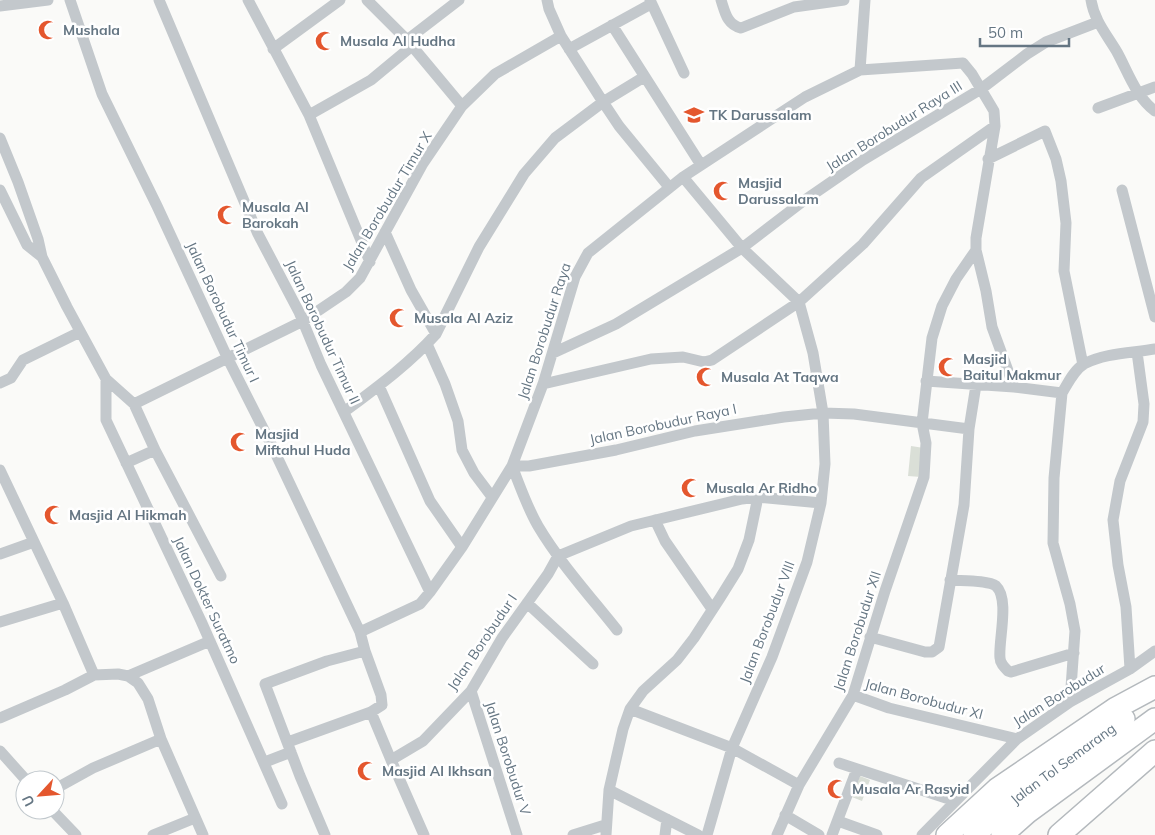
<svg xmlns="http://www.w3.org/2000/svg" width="1155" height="835" viewBox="0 0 1155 835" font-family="Mulish,sans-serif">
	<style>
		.pitch { fill: #dadfd7 }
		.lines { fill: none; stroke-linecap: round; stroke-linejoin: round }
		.highway-casing { stroke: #b4b9bd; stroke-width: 24 }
		.street { stroke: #c3c8cc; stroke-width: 11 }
		.highway { stroke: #fff; stroke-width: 21 }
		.labels { text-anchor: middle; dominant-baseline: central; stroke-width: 5; stroke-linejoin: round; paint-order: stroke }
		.poi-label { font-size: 14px; font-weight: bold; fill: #657683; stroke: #fff; text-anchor: start }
		.street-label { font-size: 14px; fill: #657683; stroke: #fff }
	</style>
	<rect width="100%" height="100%" fill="#fafaf8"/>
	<!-- pitch -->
	<path class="pitch" d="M911,446L924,448L921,477L908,476Z
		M860,776L870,780L862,801L852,797Z"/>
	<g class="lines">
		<defs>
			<g id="highway">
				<path d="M947,835L997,789L1116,708L1155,687"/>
				<path id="s1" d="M974,835L1020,795L1124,719"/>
				<path d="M1002,835L1028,812L1155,719"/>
				<path d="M1059,835L1155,751"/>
			</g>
		</defs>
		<!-- highway casing -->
		<use href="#highway" class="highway-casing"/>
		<!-- street -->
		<path class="street" d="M70,0L102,94L157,206L228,359L271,444L360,632L365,651L327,661L265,684L300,776L325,835
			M159,0L258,234L299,312L321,365L430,592
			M248,0L309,115L370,262
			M367,0L407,40L462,106
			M547,0L549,9L561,36L603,102L619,126L669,187
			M650,0L684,73
			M721,0C725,12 727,25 741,28L794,7L844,0
			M1091,0C1094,20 1107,35 1117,52C1128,72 1136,97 1155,111
			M0,6L48,0
			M612,25L701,165
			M407,40L459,0
			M273,49L340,0
			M569,49L651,4
			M860,70L865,0
			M1098,108L1155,87
			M309,115L371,80L412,46
			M0,138L18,182L38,239L42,257L67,307L106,379L134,404L155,450L221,576
			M988,159L1045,131L1056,159L1061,181L1066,223L1064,271L1083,365
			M683,177L742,248L799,302L813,353L823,413L825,464L821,503L807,562L772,657L732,748L707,835
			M0,190L27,245L42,257
			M1122,190L1155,317
			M385,232L411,290L436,334
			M976,250L986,291L992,327L1014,387
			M427,344L445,384L458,421L462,450L474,473L492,497
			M553,353L616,324L742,248L802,202L863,160L981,89L1027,54L1046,42L1098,22
			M106,379V420L201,621L282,804
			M926,381L1014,387L1062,393C1068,383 1074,370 1084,364C1105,353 1133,353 1155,349
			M0,383L11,378L23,360L80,332
			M543,384L651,359L683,357L704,362L712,360L799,302L863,244L921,178L995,126
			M379,386L430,501L462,547
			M1062,393L1054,478L1053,543L1070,604L1075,631L1070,702
			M134,404L303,321L346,292L360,278L422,165L462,106L495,74L561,36
			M344,412C376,388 409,364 436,334L479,247L524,174L555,138L603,102L644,77
			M126,463L155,450
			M512,466H529L616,450L695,431L784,417L823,413L854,414L969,429
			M512,466C520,486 527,507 538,526C560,563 590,596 617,630
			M0,470L63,603L94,675
			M655,520L665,541L712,609
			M0,554L34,542
			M558,556L631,526L742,499L758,497L821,503
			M950,580C961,581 988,580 996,586C1010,599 998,642 1000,658C1000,663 1004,667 1008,671L1011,672L1074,653
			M527,603L593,664
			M0,622L63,603
			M360,632L420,604L430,592L462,547L512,466L543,384L575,277L588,253L683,177L805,97L860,70L963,63L972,74L994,111L995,126L976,238V250L956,279L942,306L932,338L922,423L926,443L924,477L885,591L853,695L799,785L777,835
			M870,637L925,652H932L939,647L964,505L969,429L976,385
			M1130,669L1126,607L1118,565L1113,520L1120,481L1143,422L1144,404L1137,352
			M128,676L210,641
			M471,691L517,835
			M853,695L889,708L1017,739
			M630,709L732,748L799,785
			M371,712L391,760
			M0,718L65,690L94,675L118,674L128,676L138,683L148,699L161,739L203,835
			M288,742L371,712L382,705L381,695L365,651
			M0,751L26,780
			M265,762L291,752
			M839,763L955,801
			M55,789L93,768L161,739
			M609,790L698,835
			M52,810L76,835
			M785,815L819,835
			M838,821L877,835
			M153,835L195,818
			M424,835L391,760L423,741L471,691L502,638L548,574L558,556
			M573,835L605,825
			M606,835L609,790L623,729L630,709L643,691L677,660L694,638L720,598L738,569L749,540L758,497
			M665,835L667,819
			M832,835L857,769
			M922,835L1017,739L1070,702L1130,669L1155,651"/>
		<!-- highway -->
		<use href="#highway" class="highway"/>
	</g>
	<!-- icons -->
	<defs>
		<symbol id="mosque-bare" viewBox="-9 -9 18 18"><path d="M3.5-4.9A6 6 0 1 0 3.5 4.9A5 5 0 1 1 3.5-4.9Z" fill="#e4572e" stroke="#fff" stroke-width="2.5" paint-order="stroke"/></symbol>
		<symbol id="school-bare" viewBox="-9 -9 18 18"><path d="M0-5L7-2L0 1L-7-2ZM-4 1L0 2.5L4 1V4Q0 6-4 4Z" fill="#e4572e" stroke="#fff" stroke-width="2.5" paint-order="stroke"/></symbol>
	</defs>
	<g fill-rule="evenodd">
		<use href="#mosque-bare" x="34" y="16" width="28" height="28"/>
		<use href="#mosque-bare" x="311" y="27" width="28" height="28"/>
		<use href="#school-bare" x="680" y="101" width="28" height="28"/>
		<use href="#mosque-bare" x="709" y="177" width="28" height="28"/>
		<use href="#mosque-bare" x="213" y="201" width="28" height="28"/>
		<use href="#mosque-bare" x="385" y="304" width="28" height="28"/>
		<use href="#mosque-bare" x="934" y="353" width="28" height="28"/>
		<use href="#mosque-bare" x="692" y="363" width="28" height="28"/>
		<use href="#mosque-bare" x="226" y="428" width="28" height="28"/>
		<use href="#mosque-bare" x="677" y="474" width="28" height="28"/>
		<use href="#mosque-bare" x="40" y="501" width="28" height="28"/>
		<use href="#mosque-bare" x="353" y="757" width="28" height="28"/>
		<use href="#mosque-bare" x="823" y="775" width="28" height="28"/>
	</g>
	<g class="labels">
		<!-- poi labels -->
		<g class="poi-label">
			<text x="63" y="30">Mushala</text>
			<text x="340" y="41">Musala Al Hudha</text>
			<text x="709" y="115">TK Darussalam</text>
			<text x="738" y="183">Masjid<tspan x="738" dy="16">Darussalam</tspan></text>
			<text x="242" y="207">Musala Al<tspan x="242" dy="16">Barokah</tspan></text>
			<text x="414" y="318">Musala Al Aziz</text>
			<text x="963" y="359">Masjid<tspan x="963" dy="16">Baitul Makmur</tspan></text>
			<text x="721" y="377">Musala At Taqwa</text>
			<text x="255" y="434">Masjid<tspan x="255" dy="16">Miftahul Huda</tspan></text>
			<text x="706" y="488">Musala Ar Ridho</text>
			<text x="69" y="515">Masjid Al Hikmah</text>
			<text x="382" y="771">Masjid Al Ikhsan</text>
			<text x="852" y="789">Musala Ar Rasyid</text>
		</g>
		<!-- street labels -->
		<g class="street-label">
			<text transform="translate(894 126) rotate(-32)">Jalan Borobudur Raya III</text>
			<text transform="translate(387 201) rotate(-59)">Jalan Borobudur Timur X</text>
			<text transform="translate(223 312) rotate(65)">Jalan Borobudur Timur I</text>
			<text transform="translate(544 331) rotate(-72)">Jalan Borobudur Raya</text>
			<text transform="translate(323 332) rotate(65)">Jalan Borobudur Timur II</text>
			<text transform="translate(663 424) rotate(-12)">Jalan Borobudur Raya I</text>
			<text transform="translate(207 600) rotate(65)">Jalan Dokter Suratmo</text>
			<text transform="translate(767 622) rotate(-69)">Jalan Borobudur VIII</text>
			<text transform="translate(857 631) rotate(-72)">Jalan Borobudur XII</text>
			<text transform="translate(482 642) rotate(-56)">Jalan Borobudur I</text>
			<text transform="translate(1059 695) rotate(-32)">Jalan Borobudur</text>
			<text transform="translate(924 699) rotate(15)">Jalan Borobudur XI</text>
			<text transform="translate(508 758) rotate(72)">Jalan Borobudur V</text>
			<text stroke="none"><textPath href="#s1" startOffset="114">Jalan Tol Semarang</textPath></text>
		</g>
	</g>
	<!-- north arrow -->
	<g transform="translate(40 795) rotate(244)"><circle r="24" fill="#ffffff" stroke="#c1c8cd"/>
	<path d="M0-4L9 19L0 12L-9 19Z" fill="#e4572e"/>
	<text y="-8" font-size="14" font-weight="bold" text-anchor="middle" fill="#657683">U</text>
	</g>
	<!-- scale -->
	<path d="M980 38v8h89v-8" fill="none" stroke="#657683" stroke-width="2.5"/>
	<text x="988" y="38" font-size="15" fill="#657683" stroke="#ffffff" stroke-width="4" paint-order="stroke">50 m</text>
</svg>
